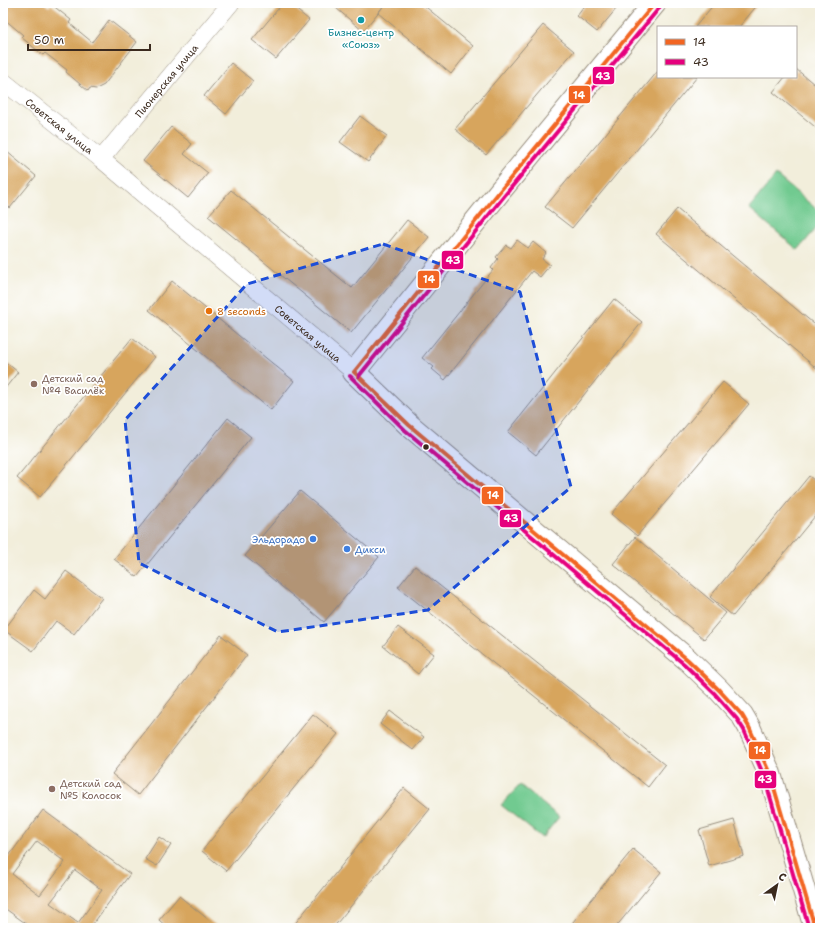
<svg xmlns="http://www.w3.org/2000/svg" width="823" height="931" viewBox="0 0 823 931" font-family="'Shantell Sans',sans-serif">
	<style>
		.green { fill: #71ca90; stroke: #567a57 }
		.building { fill: #d7a55d; fill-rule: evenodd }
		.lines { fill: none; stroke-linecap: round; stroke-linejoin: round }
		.minor-casing { stroke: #968c7c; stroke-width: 18 }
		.tertiary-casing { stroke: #968c7c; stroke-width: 24 }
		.minor { stroke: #fff; stroke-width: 17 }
		.tertiary { stroke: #fff; stroke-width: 22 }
		.bus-1-casing { stroke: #fff; stroke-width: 7 }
		.bus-2-casing { stroke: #fff; stroke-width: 7 }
		.bus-1 { stroke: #f26522; stroke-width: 4 }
		.bus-2 { stroke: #e5007d; stroke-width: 4 }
		.marked { fill: #1d4ed8; fill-opacity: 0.2; stroke: #1d4ed8; stroke-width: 3; stroke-dasharray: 8 5; stroke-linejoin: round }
		.culture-dot { fill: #0f9aa8; stroke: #fff; stroke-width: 1.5 }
		.food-dot { fill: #e8710a; stroke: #fff; stroke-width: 1.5 }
		.education-dot { fill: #8d6e63; stroke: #fff; stroke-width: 1.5 }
		.bus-dot { fill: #3b2a1e; stroke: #fff; stroke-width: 1.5 }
		.shop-dot { fill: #3f7fe0; stroke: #fff; stroke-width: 1.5 }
		.labels { text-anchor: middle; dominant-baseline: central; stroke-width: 3.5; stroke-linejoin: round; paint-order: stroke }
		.culture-label { font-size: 10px; fill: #0d838f; stroke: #fff }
		.street-label { font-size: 10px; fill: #3b2a1e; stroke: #fff }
		.food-label { font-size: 10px; fill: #c56008; stroke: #fff; text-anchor: start }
		.education-label { font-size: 10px; fill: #785e54; stroke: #fff; text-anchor: start }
		.shop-label { font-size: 10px; fill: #366cbe; stroke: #fff; text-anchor: end }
		.line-badge { stroke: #fff; stroke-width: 1.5 }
		.badge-label { font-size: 11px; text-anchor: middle; font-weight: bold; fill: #fff }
	</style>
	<rect width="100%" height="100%" fill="#fff"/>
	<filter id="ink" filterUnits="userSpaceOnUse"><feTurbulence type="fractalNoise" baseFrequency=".025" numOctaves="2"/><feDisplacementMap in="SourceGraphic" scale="8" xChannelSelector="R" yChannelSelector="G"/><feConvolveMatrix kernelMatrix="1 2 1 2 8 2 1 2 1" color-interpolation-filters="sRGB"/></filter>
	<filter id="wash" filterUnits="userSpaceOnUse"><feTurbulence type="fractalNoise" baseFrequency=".012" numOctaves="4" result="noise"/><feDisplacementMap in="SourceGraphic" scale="16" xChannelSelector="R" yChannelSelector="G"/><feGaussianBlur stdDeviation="0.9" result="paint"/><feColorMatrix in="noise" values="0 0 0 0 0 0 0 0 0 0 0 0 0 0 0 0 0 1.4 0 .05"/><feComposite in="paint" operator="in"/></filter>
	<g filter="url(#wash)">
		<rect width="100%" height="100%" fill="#f2eedb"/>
		<!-- green -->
		<path class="green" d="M776,175L820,212V224L798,250L749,208Z
			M520,785L559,817L542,838L501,805Z"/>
		<g id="blocks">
			<!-- building -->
			<path class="building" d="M3,3H44L49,7L51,4L71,20L69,23L92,42L109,20L137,42L104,85L96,89L90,88L88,91L66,72L67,70L45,53L43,55L21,37L23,35L3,18Z
				M283,3H288L309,20L276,59L252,40Z
				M340,3H386L363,31L336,8Z
				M386,3H421L473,46L451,74L378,13Z
				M587,3H621L597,32L577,16Z
				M715,3H759L739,27H695Z
				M543,25L574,51L486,155L455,129Z
				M231,63L253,81L226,114L204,96Z
				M796,69L820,89V131L773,92L785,77H796Z
				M658,71V77H697L572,228L545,207Z
				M360,116L387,136L368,162L340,142Z
				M171,127L192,144L184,154L208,173L188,198L143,161Z
				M3,147L7,150L6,151L36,176L10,208L4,203L6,200L3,198Z
				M231,190L352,288L407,220L429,237L351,333L208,216Z
				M677,209L820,329V371L656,234Z
				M517,240L528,248L533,242L546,253L542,259L550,265L540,277L532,271L445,380L432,369L434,367L422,358L493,270L491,268L498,259L496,257L506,245L511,248Z
				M172,281L294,381L271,410L149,310Z
				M614,299L642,322L536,455L508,432Z
				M132,338L155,357L40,497L17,478Z
				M3,360L18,372L3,391Z
				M723,382L749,404L637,536L611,514Z
				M228,418L251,437L137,577L114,559Z
				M809,476L820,485V510L733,616L710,597Z
				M300,491L379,557L324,622L245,556Z
				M635,537L726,613L704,639L613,564Z
				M415,566L665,765L648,787L398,587Z
				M66,571L102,598L74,634L56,621L33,651L4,630L34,590L45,599Z
				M398,627L434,654L418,674L383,646Z
				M221,635L247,655L138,795L112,774Z
				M390,711L424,737L413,750L380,724Z
				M313,714L338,734L226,871L202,851Z
				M404,788L430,809L333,928H295L293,926Z
				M43,810L130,874L90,928H32L3,907V864ZM37,841L65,862L40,895L12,874ZM75,870L102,890L78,923L50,903Z
				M734,820L744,856L709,866L699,830Z
				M159,837L171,845L157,866L145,859Z
				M633,849L661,872L615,928H568Z
				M179,896L219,928H168L159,920Z"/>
		</g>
	</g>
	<g filter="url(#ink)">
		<use href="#blocks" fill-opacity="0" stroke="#968c7c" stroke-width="1"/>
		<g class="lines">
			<defs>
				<g id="minor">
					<path id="s1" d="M3,81L101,159L354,372"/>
					<path id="s2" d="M101,159L231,3"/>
				</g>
				<path id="tertiary" d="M655,3L500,191L354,372L409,425L688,660L719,690L742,715L749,727L770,774L815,928"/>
			</defs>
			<!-- minor casing -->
			<use href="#minor" class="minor-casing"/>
			<!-- tertiary casing -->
			<use href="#tertiary" class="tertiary-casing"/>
			<!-- minor -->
			<use href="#minor" class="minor"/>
			<!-- tertiary -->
			<use href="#tertiary" class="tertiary"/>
			<defs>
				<path id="bus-1" d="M354,372L409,425L688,660L719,690L742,715L749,727L770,774L815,928
					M354,372L500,191L655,3"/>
				<path id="bus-2" d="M350,376L405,430L684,664L715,694L737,719L744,730L764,776L809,928
					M359,376L505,195L660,7"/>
			</defs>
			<!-- bus-1 casing -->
			<use href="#bus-1" class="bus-1-casing"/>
			<!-- bus-2 casing -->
			<use href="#bus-2" class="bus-2-casing"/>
			<!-- bus-1 -->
			<use href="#bus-1" class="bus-1"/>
			<!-- bus-2 -->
			<use href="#bus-2" class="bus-2"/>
		</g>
	</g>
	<!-- marked area -->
	<path class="marked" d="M383,244L520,292L571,487L428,610L278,632L139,563L125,420L247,284Z"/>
	<!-- markers -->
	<circle class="culture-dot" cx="361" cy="20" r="4"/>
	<circle class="food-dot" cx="209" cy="311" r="4"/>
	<g class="education-dot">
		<circle cx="34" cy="384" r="4"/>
		<circle cx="52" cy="789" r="4"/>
	</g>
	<circle class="bus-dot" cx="426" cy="447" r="3.5"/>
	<g class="shop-dot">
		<circle cx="313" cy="539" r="4"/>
		<circle cx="347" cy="549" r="4"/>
	</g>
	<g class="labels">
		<!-- culture labels -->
		<g class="culture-label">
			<text x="361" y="32">Бизнес-центр<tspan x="361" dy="12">«Союз»</tspan></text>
		</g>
		<!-- street labels -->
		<g class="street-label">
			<text stroke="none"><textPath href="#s2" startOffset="102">Пионерская улица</textPath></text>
			<text stroke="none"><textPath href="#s1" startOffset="72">Советская улица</textPath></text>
			<text stroke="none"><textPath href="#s1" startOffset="396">Советская улица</textPath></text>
		</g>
		<!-- food labels -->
		<g class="food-label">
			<text x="217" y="311">8 seconds</text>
		</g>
		<!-- education labels -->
		<g class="education-label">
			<text x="42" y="378">Детский сад<tspan x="42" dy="12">№4 Василёк</tspan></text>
			<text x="60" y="783">Детский сад<tspan x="60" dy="12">№5 Колосок</tspan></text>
		</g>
		<!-- shop labels -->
		<g class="shop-label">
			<text x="305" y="539">Эльдорадо</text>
			<text x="355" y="549" text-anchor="start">Дикси</text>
		</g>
	</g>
	<g class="line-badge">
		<rect x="592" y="66" width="23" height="19" rx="4" fill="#e5007d"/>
		<rect x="568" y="85" width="23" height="19" rx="4" fill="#f26522"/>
		<rect x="441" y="250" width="23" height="20" rx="4" fill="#e5007d"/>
		<rect x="417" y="270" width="23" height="19" rx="4" fill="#f26522"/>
		<rect x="481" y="486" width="23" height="19" rx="4" fill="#f26522"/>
		<rect x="499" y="509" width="23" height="19" rx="4" fill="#e5007d"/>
		<rect x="748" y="741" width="23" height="19" rx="4" fill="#f26522"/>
		<rect x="754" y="770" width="23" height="19" rx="4" fill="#e5007d"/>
	</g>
	<g class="badge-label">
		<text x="603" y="80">43</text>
		<text x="579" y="99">14</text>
		<text x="453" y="264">43</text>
		<text x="429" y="283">14</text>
		<text x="493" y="499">14</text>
		<text x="511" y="522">43</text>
		<text x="760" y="754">14</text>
		<text x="765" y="783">43</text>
	</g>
	<!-- margin -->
	<rect width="823" height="931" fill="none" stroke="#fff" stroke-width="16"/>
	<!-- legend -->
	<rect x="657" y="26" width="140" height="52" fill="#ffffff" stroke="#b1aaa5"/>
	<rect x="665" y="39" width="20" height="6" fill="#f26522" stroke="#b1aaa5"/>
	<text x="693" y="46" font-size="12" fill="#3b2a1e">14</text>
	<rect x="665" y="59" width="20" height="6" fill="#e5007d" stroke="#b1aaa5"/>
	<text x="693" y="66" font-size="12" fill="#3b2a1e">43</text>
	<!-- north arrow -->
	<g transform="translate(777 885) rotate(33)" stroke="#ffffff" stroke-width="3" paint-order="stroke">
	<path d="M0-3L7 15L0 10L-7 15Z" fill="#3b2a1e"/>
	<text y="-6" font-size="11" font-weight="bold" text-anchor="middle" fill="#3b2a1e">С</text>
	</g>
	<!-- scale -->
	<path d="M28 44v6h122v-6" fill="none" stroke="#3b2a1e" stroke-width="2"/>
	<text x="34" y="44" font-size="12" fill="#3b2a1e" stroke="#ffffff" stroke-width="3" paint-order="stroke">50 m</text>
</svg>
